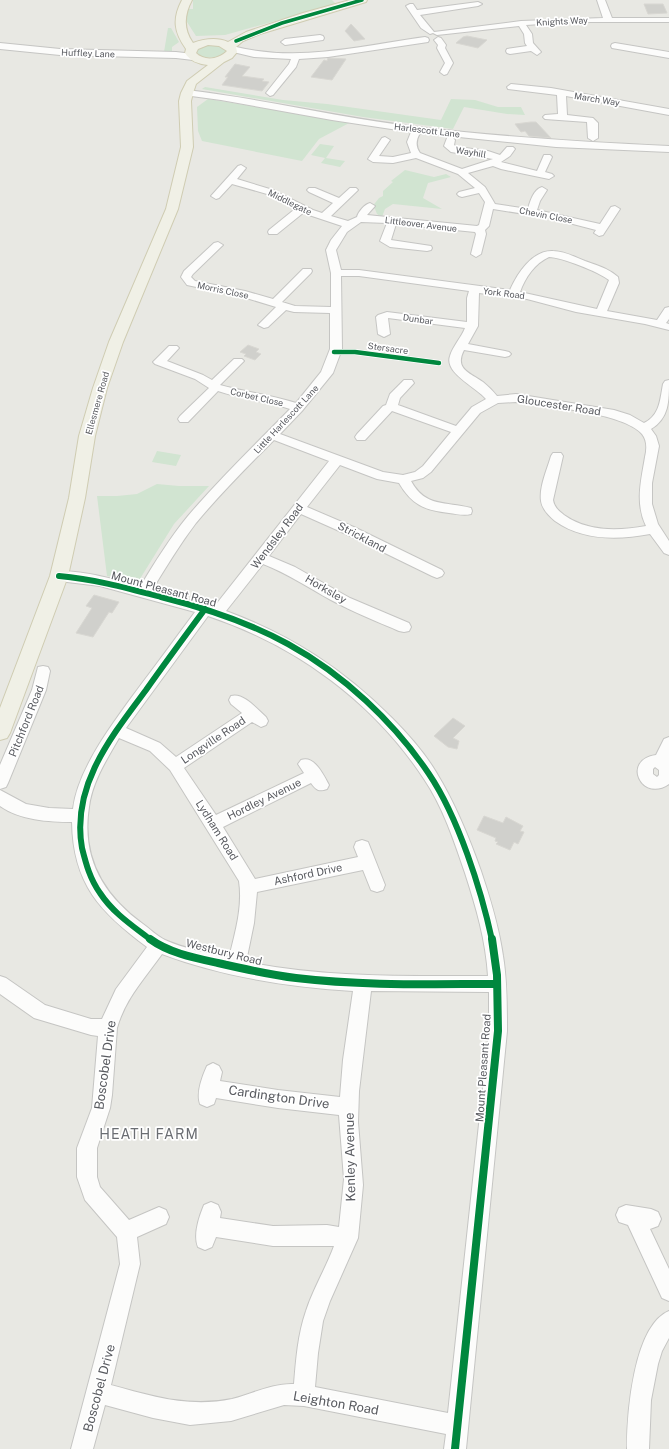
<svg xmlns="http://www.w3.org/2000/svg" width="669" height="1449" viewBox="0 0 669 1449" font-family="'Public Sans',sans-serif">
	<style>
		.green { fill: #d1e4d1 }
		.building { fill: #d0d0cc; stroke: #d8d7d2 }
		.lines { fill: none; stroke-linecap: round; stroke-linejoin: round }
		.minor-casing { stroke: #c5c5c3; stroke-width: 2 }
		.major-casing { stroke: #cfccb2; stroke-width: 2 }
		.minor { fill: #fcfcfb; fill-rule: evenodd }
		.major { fill: #f0f0e6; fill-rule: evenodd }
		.cycleway-far3-casing { stroke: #fff; stroke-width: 5 }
		.cycleway-far2-casing { stroke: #fff; stroke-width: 6 }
		.cycleway-far1-casing { stroke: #fff; stroke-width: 8 }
		.cycleway-casing { stroke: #fff; stroke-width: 10 }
		.cycleway-far3 { stroke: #00873e; stroke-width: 3.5 }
		.cycleway-far2 { stroke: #00873e; stroke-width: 4.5 }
		.cycleway-far1 { stroke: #00873e; stroke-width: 6 }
		.cycleway { stroke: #00873e; stroke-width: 8 }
		.labels { text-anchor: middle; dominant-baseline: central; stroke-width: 3.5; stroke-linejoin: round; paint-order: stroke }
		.far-street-label { font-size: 9px; fill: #595b60; stroke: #fff }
		.street-label { font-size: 11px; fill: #595b60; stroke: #fff }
		.near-street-label { font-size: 13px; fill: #595b60; stroke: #fff }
		.near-neighbourhood-label { font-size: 14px; letter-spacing: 1px; fill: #6a6d72; stroke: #fff }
	</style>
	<rect width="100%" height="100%" fill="#e8e8e3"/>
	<!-- green -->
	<path class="green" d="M193,0H332L336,4L225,35L196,36L187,22L185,9H193Z
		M168,28H171L179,42L172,47V51L164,52Z
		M207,45L222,46L228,51L226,54C215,58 208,60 196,54V50Z
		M205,87L283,100L327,104L441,120L451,99L475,100L498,107H521L525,115L507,114L464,107L453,129L363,117L202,89Z
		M208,99L351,122L319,139L302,161L202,141L198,131L197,107Z
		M320,144L334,146L326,158L345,161L340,167L321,163L325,158L311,155Z
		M405,170L434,177L446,174L451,177L428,183L423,198L442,209L393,204L385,209L382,217L377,214L375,209L372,207L379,198L383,196V191L393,182L391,181Z
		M157,451L181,455L176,466L152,462Z
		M157,484L179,486H209L174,524L138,582L107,576L97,496H117L137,494Z"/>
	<!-- building -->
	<path class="building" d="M644,4H663L667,13L648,14Z
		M351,24L365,39L354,41L345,31Z
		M467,36L487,40L478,48L456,43L463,37Z
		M328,58L346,59L332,80L311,77L324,60L327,61Z
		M235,64L250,67L242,76L264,79L262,81L269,82L262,91L222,85L228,77H225Z
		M531,122H536L551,138L529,136L525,131L521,132L515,124Z
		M248,345L259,349L256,352L261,354L255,360L244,356L246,354L240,352Z
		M94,595L119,602L112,613L109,612L93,637L76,633L92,608L86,606Z
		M453,718L465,726L453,738L459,741L457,749L448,747L434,736Z
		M484,816L503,823L506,817L523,826L520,831L524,832L518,844L514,842L510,850L496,844L498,842L495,841L496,838L477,830Z"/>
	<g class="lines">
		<defs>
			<path id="minor" d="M597,0H605L612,18H669V22H572L526,25L532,34L533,43L541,52L537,55L531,51L510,54L507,53L506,51L507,49L527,46L525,43L524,34L519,26L437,35L433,33L430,34L421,28L406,6L410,4H413L417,10L478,2L482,4L478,6L420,15L434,32L521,21L603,18Z
				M320,35L323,36L324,38L323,40L285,45L281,42L285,39Z
				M425,37L428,38L429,40L428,42L328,57L299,59L296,67L273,95L270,96L266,93L289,64L291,59L254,57L229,51L228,49L232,46C299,63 358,46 425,37Z
				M438,37L441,38L446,45L445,48L453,63L447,74L444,75L440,72L445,63L437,48L438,45L434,40Z
				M0,43L60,49L176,52L193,54L197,57L193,60L176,58L60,55L0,49Z
				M615,43L669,52V58L612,48L611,46L612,44Z
				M511,84L551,88L669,109V115L566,96L567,115L593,118L598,123V138L593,141L588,138L587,122L545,119L543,117L545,115L558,114L557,95L508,89L507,87Z
				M187,90C264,99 340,118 418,127C501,137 585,142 669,146V152L556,147L420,133C416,140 415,146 420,153L462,169L493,159L451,152L444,146L447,138H453L455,140L454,145L457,147L488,151L500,155L507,147H513L515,149L510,156L501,162L537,171L544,155H550L552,157L545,172L552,174L554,176L549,179L501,169L493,166L468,173L485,187L495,204L528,209C530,201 534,189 542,187L547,190L540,201L537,210L600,224L611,207L615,206L620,209L603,235L599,236L594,233L596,230L550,218L493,209L489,226L485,230L486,234L481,254L476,257L471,254L476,234L475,232L396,224L391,240L431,246L432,248L431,250L427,251L390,247L380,241L387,223L361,222L347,232L336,250L341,270H359L510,290C517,274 532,250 553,251C564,251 575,257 585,261C596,265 608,268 618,277L619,283L607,311L657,320L665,308L669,307V319L666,323L669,324V330L645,324L576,312L527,299L479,293L478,326L468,344L505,351L509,352L511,354L509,356L505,357L464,350C454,369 470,373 483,382C488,386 493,391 497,396L516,394L614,410L630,415L644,423C660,415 660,400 663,384L665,381L669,380C669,402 669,418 651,429L656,436L659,446L652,483V504L658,524L669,541V555L664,553L650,534C618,540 583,541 555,521C549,516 542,509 541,501C539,487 547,470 551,456L553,453H561L563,456L553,500C554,507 559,511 564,515C588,532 618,531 646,526C635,503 641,481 645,457C647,449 647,440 642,434C624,413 545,406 516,402L498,403L480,413L431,472L423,478L411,481C426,508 445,501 471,508L472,511L471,514C464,516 456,514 449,513C424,510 412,505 399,483L377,479L340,465L307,507L356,528L442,570L444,573L442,576L437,578L432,576L346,534L301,514L269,556L295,567L350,598L409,623L411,627L409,631L404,632L399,631C376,621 353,612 331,600C309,588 287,573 263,564L226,611C291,635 343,669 392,718C408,734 424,752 436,772C455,803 469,837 481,871C490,898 499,927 503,956C507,980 507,1006 507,1031L466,1449H444L446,1434L304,1406L284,1405L231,1421L190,1425L153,1418L105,1405L93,1449H71L120,1264L117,1237L85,1200L77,1177V1148L92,1108L98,1036L91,1035L34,1018L0,994V976L6,978L45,1005L91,1019H102L116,989L147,947C100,912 73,884 72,822C48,822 20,820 0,806V790L26,804L49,808L73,809C78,767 116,719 140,686C159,661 177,636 195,612L100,586L59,581L54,579L52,576L54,573C74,567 120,581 140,587C155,562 170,538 188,516C220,478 256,444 290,409C266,401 242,399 218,391L188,422H180L178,419L180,416L209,388L195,379L155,364L153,362L169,346H177L179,348L167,361L203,375L212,380L234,359H242L244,361L220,385C245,392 271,395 296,403L321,372L330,349V313L294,312L286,310L268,327L264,328L258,325L276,307L243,297L187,285L181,277L184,271L214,243L218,242L223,245L193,274L191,277L195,281L245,291L273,299L303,269H311L312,271L311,273L282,302L295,306L331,307V273L326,250L331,240L342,226L303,213L277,234H269L268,232L269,230L295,209L267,194L232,184L219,198L216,199L211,196L238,166L241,165L246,168L237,179L273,190L313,210L322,213L333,203L309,192L307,190L309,188H315L339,198L350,188H356L358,190L356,192L331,216L348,221L357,217C358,212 365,204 370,203L375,206L367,215L477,226L479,225L485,202L479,193L462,197L459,196L457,194L459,192L475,188L458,174L416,158L393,163L373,162L368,159L382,138L385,137L390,140L379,156L393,157L411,153L407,142L411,132L332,120L221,100L184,95L183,93ZM549,257C561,257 599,272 609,280L597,309L520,292C525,278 535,263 549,257ZM341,276H359L469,291L467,298V322L387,312L378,315L376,317L378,334L384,337L390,334L388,318L465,328C461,338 453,346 450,356C444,373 476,387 486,399L472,407L456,426L398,405L400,398L414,383L412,380H404L390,394L386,405L383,406L357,434L355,437L357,440H365L392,411L451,432L423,466L415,472L403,475L383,472L280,434L302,411L333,373L342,349ZM274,440L329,461L214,607L152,590C166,567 180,544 196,523C220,494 247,467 274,440ZM208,616C295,645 373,701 424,779C443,807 454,841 465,873C476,907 486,941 488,976C407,976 325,978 246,962L254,923L257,892L363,870L371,890L377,892L383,890L385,885L368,842L362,840L356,842L354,847L358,857L255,879L223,827L311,783C316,790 319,792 327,789L329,785C323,774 314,755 301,760L298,764L304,773L216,815L184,768L252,722L261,727L266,725L268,721L266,717C257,709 243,692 231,696L229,700L231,704L242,713L176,757L160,743L126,728ZM119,738L150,751L170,770L239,881C243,907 235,933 229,958C208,953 185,949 165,940C157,936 150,929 143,924C103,895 81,858 89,807C92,782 107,759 119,738ZM162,954C223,977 289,987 353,991L343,1060L340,1097L278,1090L220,1081L222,1072L219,1066L213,1063L207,1066C202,1077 196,1093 200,1104L207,1107L214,1104L216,1098L278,1108L339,1115L344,1179L339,1227L327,1225L273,1226L220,1218L221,1212L218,1205L211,1202L204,1205C199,1217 193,1235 198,1247L205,1250L212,1247L216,1237L273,1246H334C326,1268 313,1289 306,1311C298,1334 296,1359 294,1384C273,1383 252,1394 232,1399C189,1408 151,1396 111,1385L140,1264L137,1237L166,1224L169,1217L166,1210L159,1207L129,1220L100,1187L97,1177V1148L110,1108L112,1095L117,1028C125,999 145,978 162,954ZM371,991L489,992V1031L448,1413L315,1387L318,1353L323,1321L330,1301L358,1238L363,1185L358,1122L359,1091Z
				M43,666L48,667L50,671L46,690L8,783L6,787L0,789V765L32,690L38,667Z
				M669,737V784C642,803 621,760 656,755L664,739ZM655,767L659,770V775L657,777L653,774V769Z
				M626,1205L651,1209L658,1212L661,1219L658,1226L650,1229L669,1269V1301L662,1298L628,1225L619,1222L616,1215L619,1208Z
				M669,1311V1338L662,1351L658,1364L651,1400L649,1449H627C627,1415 633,1326 669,1311Z"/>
			<path id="major" d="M182,0H192C184,15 183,29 193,43C204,39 217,37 228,42L246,32L303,13L350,0H367L366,2L260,34L243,41L236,47L237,52L232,58L224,62L196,84L193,93L191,101L193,147L178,209L123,342L107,388L95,436L85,498L68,576L10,733L7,738L0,740V708L50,576L69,498L79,436L93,388L109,342L166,209L181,147L179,101L181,93L187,81L208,65C198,64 190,61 185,53L186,49C174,32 172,19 182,0ZM208,45L219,46L227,51C218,60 204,61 196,53L198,49Z"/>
		</defs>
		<!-- minor casing -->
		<use href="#minor" class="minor-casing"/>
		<!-- major casing -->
		<use href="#major" class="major-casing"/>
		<!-- minor -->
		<use href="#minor" class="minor"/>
		<!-- major -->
		<use href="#major" class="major"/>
		<defs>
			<path id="cycleway-far3" d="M236,41L282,23L362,0"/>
			<path id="cycleway-far2" d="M334,352H355L439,363"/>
			<path id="cycleway-far1" d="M59,576C94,579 127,588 161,597C205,608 248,622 288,644C343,674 394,722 429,774C458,817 481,889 492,940
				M151,940C133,926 113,913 100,893C90,879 86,864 82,848C71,786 111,737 146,690C165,663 185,636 205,609"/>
			<path id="cycleway" d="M150,939C169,953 195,958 218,963C244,969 270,975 296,978C363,986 430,984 497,984
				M455,1449L498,1031L497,975L492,939"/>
		</defs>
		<!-- cycleway-far3 casing -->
		<use href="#cycleway-far3" class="cycleway-far3-casing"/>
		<!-- cycleway-far2 casing -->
		<use href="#cycleway-far2" class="cycleway-far2-casing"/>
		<!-- cycleway-far1 casing -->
		<use href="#cycleway-far1" class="cycleway-far1-casing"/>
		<!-- cycleway casing -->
		<use href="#cycleway" class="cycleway-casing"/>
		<!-- cycleway-far3 -->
		<use href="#cycleway-far3" class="cycleway-far3"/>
		<!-- cycleway-far2 -->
		<use href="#cycleway-far2" class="cycleway-far2"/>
		<!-- cycleway-far1 -->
		<use href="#cycleway-far1" class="cycleway-far1"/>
		<!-- cycleway -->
		<use href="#cycleway" class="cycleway"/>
	</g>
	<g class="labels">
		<!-- far-street labels -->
		<g class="far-street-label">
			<text transform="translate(562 21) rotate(-3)">Knights Way</text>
			<text transform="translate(88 53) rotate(2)">Huffley Lane</text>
			<text transform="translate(597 99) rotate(9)">March Way</text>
			<text transform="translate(427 130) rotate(7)">Harlescott Lane</text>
			<text transform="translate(471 152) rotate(9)">Wayhill</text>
			<text transform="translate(290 202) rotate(26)">Middlegate</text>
			<text transform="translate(546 215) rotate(11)">Chevin Close</text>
			<text transform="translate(421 224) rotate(7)">Littleover Avenue</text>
			<text transform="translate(223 290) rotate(12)">Morris Close</text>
			<text transform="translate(504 293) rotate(7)">York Road</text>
			<text transform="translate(418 319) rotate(8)">Dunbar</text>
			<text transform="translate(388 348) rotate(8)">Stersacre</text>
			<text transform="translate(257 397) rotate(13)">Corbet Close</text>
			<text transform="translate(97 403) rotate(-74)">Ellesmere Road</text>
			<text transform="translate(286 419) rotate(-47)">Little Harlescott Lane</text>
		</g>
		<!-- street labels -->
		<g class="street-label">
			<text transform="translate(559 405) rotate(9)">Gloucester Road</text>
			<text transform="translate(277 536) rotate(-53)">Wendsley Road</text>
			<text transform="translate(362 537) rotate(28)">Strickland</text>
			<text transform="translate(164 589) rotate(15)">Mount Pleasant Road</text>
			<text transform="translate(326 589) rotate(30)">Horksley</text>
			<text transform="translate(26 721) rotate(-68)">Pitchford Road</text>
			<text transform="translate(213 740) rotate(-34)">Longville Road</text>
			<text transform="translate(264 799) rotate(-26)">Hordley Avenue</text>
			<text transform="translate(217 830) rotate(58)">Lydham Road</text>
			<text transform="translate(308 874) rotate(-12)">Ashford Drive</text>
			<text transform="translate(224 952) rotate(14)">Westbury Road</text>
			<text transform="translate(483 1068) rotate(-86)">Mount Pleasant Road</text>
		</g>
		<!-- near-street labels -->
		<g class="near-street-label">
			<text transform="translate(105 1065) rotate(-82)">Boscobel Drive</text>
			<text transform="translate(279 1097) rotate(8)">Cardington Drive</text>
			<text transform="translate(350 1157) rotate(-91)">Kenley Avenue</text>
			<text transform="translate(99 1388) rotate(-75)">Boscobel Drive</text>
			<text transform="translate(336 1403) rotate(10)">Leighton Road</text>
		</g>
		<!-- near-neighbourhood labels -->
		<g class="near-neighbourhood-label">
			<text x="149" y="1134">HEATH FARM</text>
		</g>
	</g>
</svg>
